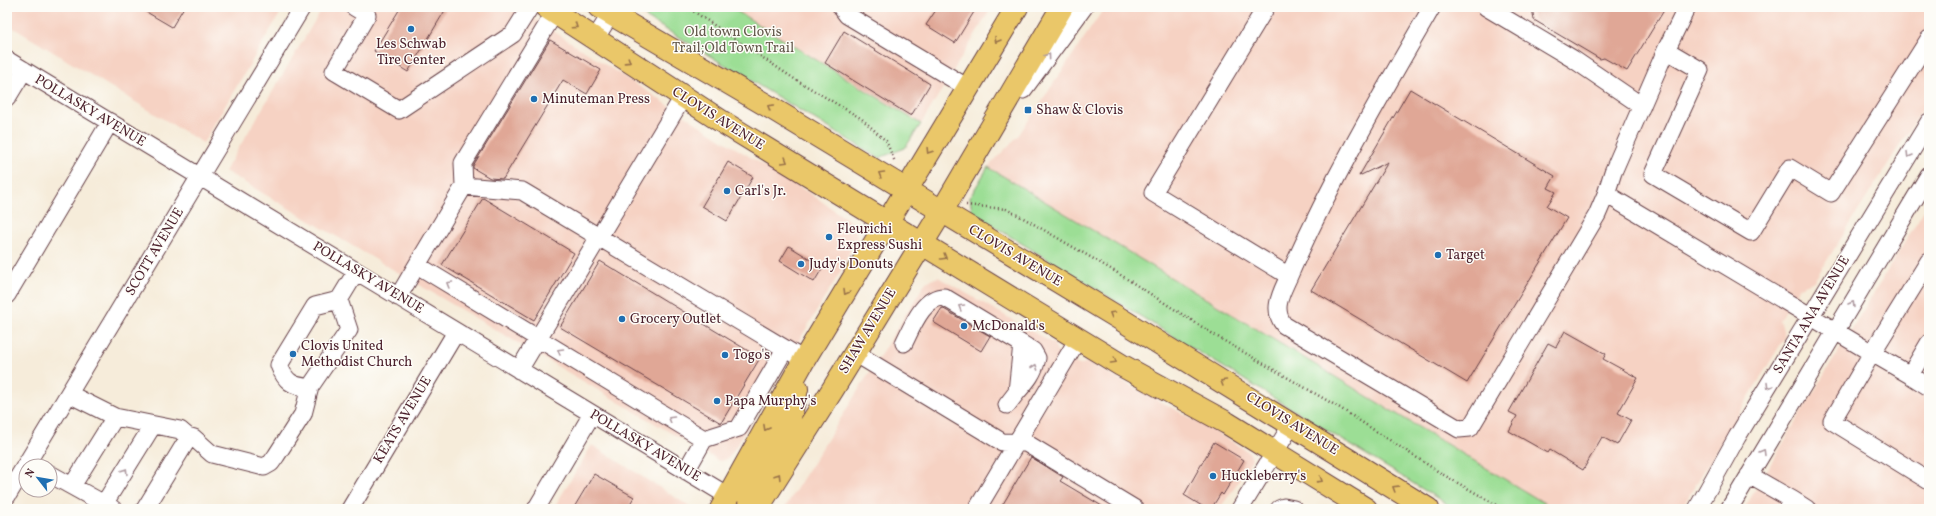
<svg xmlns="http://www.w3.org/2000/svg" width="1936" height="516" viewBox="0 0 1936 516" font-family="Vollkorn,serif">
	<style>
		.built { fill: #f6d2c3 }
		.green { fill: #9cde95; stroke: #737e60 }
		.building { fill: #e0a796 }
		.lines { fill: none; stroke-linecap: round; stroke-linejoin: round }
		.minor-casing { stroke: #643e45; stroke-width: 19 }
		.major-casing { stroke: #643e45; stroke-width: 24 }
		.path { stroke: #643e45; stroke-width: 2.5; stroke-dasharray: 1 3; stroke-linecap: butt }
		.minor { stroke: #fff; stroke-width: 17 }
		.major { stroke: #eac769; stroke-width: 22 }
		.oneway { stroke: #9a734a }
		.oneway2 { stroke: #ae9aa0 }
		.poi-dot { fill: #1f6fb2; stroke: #fdfcf7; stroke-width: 1.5 }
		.labels { text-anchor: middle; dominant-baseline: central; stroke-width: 3; stroke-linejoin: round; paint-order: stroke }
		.park-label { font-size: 14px; fill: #63584b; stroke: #fdfcf7 }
		.poi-label { font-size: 14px; fill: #4a1f2b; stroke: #fdfcf7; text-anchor: start }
		.street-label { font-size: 14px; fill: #4a1f2b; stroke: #fdfcf7 }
	</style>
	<rect width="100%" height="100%" fill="#fdfcf7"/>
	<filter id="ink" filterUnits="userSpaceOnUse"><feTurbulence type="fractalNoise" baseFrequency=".025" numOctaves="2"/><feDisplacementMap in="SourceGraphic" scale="8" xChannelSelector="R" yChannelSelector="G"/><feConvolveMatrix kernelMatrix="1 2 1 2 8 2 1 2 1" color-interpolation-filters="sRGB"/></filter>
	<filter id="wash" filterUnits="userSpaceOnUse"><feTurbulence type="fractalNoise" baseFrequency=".012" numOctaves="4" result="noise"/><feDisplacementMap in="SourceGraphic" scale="16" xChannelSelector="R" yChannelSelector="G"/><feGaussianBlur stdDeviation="0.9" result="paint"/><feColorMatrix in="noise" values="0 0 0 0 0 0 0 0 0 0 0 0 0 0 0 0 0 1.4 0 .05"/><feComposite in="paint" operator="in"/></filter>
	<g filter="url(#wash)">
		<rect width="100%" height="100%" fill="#f6ecda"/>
		<!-- built -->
		<path class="built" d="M7,7H284L203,143L7,24Z
			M323,7H516L724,141L811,194L854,224L857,237L840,272L729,458L719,461L225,171Z
			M626,7H639L647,18Z
			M730,7H992L921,124Z
			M1105,7H1929V99L1814,281L1799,287L1780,320L1785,337L1681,509H1554L988,167L1018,136Z
			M1929,202V509H1744L1795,423Z
			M938,277L1054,344L1057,352L1079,365L1087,362L1211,429L1249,452L1252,459L1231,493L1219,509H784L926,282Z
			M592,445L689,506L690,509H553Z"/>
		<!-- green -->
		<path class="green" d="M639,7H730L921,124L905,148L879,158L647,18Z
			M988,167L1554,509H1455L972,213L970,197Z"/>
		<g id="blocks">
			<!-- building -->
			<path class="building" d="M138,7H184L172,27Z
				M401,7H447L408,72L374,51Z
				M938,7H977L955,43L926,25Z
				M1532,7H1666L1627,71L1604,58L1600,59L1534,20Z
				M844,31L930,84L911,116L825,63Z
				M550,40L601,70L587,94L563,80L503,179L490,178L473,168V166Z
				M1410,89L1555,176L1548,188L1556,192L1547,206L1567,218L1467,383L1311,290L1388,162L1359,176Z
				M728,162L753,177L727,221L702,206Z
				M483,198L574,253L534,320L442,265Z
				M789,246L823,267L814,282L780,261Z
				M600,261L760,358L721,423L560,327Z
				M942,308L990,336L981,351L933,322Z
				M1565,331L1606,354L1603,359L1638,378L1618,413L1631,420L1617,445L1602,437L1583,470L1550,450L1548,453L1509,431L1517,416L1509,412L1548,343L1556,347Z
				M1214,442L1244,460L1223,495L1221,493L1211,509H1207L1184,495Z
				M1031,457L1063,477L1060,481L1107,509H1000Z
				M594,474L634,497L627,509H573Z"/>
		</g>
	</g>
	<g filter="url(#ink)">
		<use href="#blocks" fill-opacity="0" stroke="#643e45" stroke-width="1"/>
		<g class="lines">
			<defs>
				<path id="minor" d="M354,7L367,15L334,71L399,110L513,34L530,7
					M841,7L847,15L968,88
					M1266,7L1153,193L1289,276C1330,182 1381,95 1432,7
					M1486,7L1573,59L1642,106
					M595,39L615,7
					M1666,50L1700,70L1653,174L1751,232L1790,168L1831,193L1929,39
					M7,60L728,496
					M1023,90L1084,7
					M7,98L24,70
					M464,186L463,163L555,12
					M1606,194L1872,353L1929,261
					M417,265L704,439
					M1289,276C1282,292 1271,309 1284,325L1459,429L1470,428L1597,215L1606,194L1613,172L1666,50L1687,7
					M7,295L110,122
					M398,297L464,186L522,191L804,360
					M339,300L349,330L310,387C292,387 285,381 279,365L315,306L339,300L356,272
					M904,343C912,327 923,297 944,297L1022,344L1017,392L1007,405
					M1929,343L1910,375L1872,353L1832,421L1929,481
					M855,353L1002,442L1026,443L1135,509
					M519,370L683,97
					M1910,375L1929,387
					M1017,392C1027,381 1034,373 1037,358L1033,351L1022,344
					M69,394L115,417L180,430L187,436L194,438L212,454L264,467L271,463L276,456L303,414L310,387
					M686,471L704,439L739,428L785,349
					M50,474L113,509
					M1749,475L1793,500L1787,509
					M72,486L115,417
					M7,496L302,7
					M1793,500L1807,509
					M104,504L153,425
					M145,509L186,442L187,436
					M350,509L456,332
					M536,509L592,414
					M977,509L1078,339
					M1240,509L1292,424
					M1279,509L1284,507L1294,509
					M1697,509L1737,437L1929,122
					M1729,509L1929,175"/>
				<path id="major" d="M546,7L724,123L1121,365L1227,423L1366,509
					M599,7L773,109L1117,317L1428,509
					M721,509L804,360L1017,7
					M754,509L749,500V493L789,421L797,389
					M757,509L833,389L942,211L1062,7"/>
			</defs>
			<!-- minor casing -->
			<use href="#minor" class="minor-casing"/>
			<!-- major casing -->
			<use href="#major" class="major-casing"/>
			<!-- path -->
			<path class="path" d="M687,7L793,78L862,119L886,141L895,162
				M966,205L1006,209L1025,219L1116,272L1221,339L1340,408L1442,474L1504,509"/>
			<!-- minor -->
			<use href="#minor" class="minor"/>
			<!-- major -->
			<use href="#major" class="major"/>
		</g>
		<!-- one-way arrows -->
		<defs><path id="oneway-chevron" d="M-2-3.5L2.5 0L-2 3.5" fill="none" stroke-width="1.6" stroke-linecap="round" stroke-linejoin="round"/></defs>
		<g class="oneway">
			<use href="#oneway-chevron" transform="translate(575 26) rotate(34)"/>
			<use href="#oneway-chevron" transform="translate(997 40) rotate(121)"/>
			<use href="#oneway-chevron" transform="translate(628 61) rotate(33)"/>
			<use href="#oneway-chevron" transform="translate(770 107) rotate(-149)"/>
			<use href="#oneway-chevron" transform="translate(929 151) rotate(122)"/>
			<use href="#oneway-chevron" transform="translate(785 161) rotate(31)"/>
			<use href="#oneway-chevron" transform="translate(881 174) rotate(-149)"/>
			<use href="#oneway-chevron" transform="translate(944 257) rotate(31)"/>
			<use href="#oneway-chevron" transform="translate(846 292) rotate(121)"/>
			<use href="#oneway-chevron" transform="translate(1112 314) rotate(-149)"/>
			<use href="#oneway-chevron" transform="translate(1114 361) rotate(31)"/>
			<use href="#oneway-chevron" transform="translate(1223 382) rotate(-149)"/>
			<use href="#oneway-chevron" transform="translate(766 428) rotate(119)"/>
			<use href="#oneway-chevron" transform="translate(778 476) rotate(-58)"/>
			<use href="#oneway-chevron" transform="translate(1320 480) rotate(32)"/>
			<use href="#oneway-chevron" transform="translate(1395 488) rotate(-148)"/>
		</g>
		<g class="oneway2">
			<use href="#oneway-chevron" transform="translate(1048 56) rotate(-54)"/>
			<use href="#oneway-chevron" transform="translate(1909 155) rotate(121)"/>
			<use href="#oneway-chevron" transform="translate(449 284) rotate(-149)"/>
			<use href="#oneway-chevron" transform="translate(1852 304) rotate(-59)"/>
			<use href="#oneway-chevron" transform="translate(961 307) rotate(-149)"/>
			<use href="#oneway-chevron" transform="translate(560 351) rotate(-149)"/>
			<use href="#oneway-chevron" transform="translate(1035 367) rotate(-70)"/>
			<use href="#oneway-chevron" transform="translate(1769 386) rotate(121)"/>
			<use href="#oneway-chevron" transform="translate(671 419) rotate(-149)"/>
			<use href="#oneway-chevron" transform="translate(1763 452) rotate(-59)"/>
			<use href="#oneway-chevron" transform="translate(125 471) rotate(-58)"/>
		</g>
	</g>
	<!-- markers -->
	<g class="poi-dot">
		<circle cx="411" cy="29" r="4"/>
		<circle cx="534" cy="99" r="4"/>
		<rect x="1024" y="106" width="8" height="8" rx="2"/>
		<circle cx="727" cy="191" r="4"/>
		<circle cx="829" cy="237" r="4"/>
		<circle cx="1438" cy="255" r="4"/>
		<circle cx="801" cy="264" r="4"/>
		<circle cx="622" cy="319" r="4"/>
		<circle cx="964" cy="326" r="4"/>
		<circle cx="293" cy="354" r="4"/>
		<circle cx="725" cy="355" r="4"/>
		<circle cx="717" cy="401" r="4"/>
		<circle cx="1213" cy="476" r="4"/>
	</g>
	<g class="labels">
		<!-- park labels -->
		<g class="park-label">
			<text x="733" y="32">Old town Clovis<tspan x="733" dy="16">Trail;Old Town Trail</tspan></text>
		</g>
		<!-- poi labels -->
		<g class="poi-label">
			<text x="411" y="44" text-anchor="middle">Les Schwab<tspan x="411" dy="16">Tire Center</tspan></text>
			<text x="542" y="99">Minuteman Press</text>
			<text x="1036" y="110">Shaw &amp; Clovis</text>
			<text x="735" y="191">Carl's Jr.</text>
			<text x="837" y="229">Fleurichi<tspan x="837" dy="16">Express Sushi</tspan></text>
			<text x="1446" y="255">Target</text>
			<text x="809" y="264">Judy's Donuts</text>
			<text x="630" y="319">Grocery Outlet</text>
			<text x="972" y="326">McDonald's</text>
			<text x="301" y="346">Clovis United<tspan x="301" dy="16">Methodist Church</tspan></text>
			<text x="733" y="355">Togo's</text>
			<text x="725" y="401">Papa Murphy's</text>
			<text x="1221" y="476">Huckleberry's</text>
		</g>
		<!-- street labels -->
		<g class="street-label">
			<text transform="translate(90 111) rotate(31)">POLLASKY AVENUE</text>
			<text transform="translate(718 119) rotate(32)">CLOVIS AVENUE</text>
			<text transform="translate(155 252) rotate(-59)">SCOTT AVENUE</text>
			<text transform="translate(1015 256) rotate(31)">CLOVIS AVENUE</text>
			<text transform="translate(368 278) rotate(31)">POLLASKY AVENUE</text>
			<text transform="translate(1812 315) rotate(-59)">SANTA ANA AVENUE</text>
			<text transform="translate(868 331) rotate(-59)">SHAW AVENUE</text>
			<text transform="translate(403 420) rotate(-59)">KEATS AVENUE</text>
			<text transform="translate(1292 424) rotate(32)">CLOVIS AVENUE</text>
			<text transform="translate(645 446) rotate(31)">POLLASKY AVENUE</text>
		</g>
	</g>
	<!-- margin -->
	<rect width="1936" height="516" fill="none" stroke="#fdfcf7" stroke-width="24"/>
	<!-- north arrow -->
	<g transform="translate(38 478) rotate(301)"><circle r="19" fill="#fdfcf7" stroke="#b5a4a5"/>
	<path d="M0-3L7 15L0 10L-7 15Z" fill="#1f6fb2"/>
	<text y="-6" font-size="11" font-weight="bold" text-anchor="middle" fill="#4a1f2b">N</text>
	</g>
</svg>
